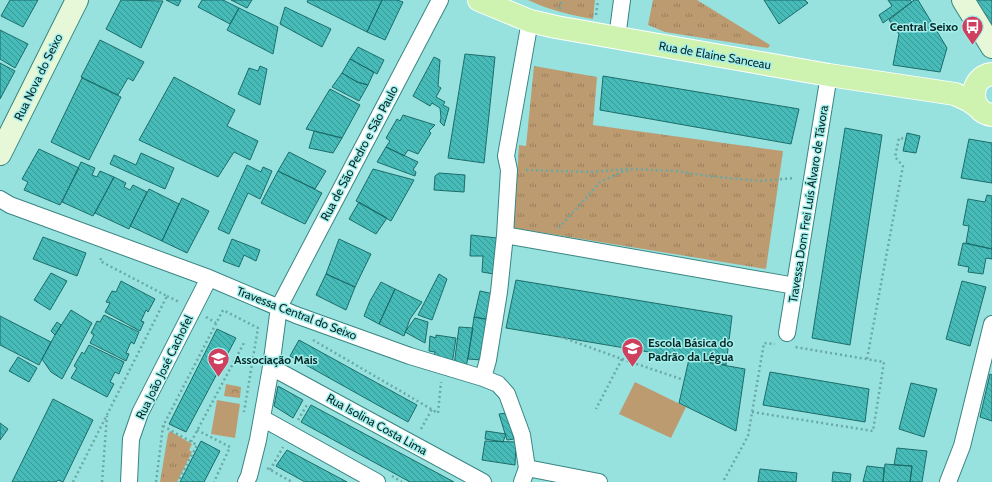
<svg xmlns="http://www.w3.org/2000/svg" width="992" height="482" viewBox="0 0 992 482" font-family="Cabin,sans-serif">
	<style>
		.grass { fill: url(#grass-tufts) }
		.park { fill: url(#park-crowns) }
		.pitch { fill: #bd9b71 }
		.building { fill: url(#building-back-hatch); stroke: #1b6d6a }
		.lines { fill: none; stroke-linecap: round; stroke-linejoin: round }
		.minor-casing { stroke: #398582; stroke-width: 18 }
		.secondary-casing { stroke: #398582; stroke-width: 24 }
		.primary-casing { stroke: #fff; stroke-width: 24 }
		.path { stroke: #6aa8a5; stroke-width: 2.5; stroke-dasharray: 2 3; stroke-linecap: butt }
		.minor { stroke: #fff; stroke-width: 16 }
		.secondary { stroke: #e6f8d7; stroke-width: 22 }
		.primary { stroke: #cef2af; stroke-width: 22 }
		.labels { text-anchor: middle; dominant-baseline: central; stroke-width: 3; stroke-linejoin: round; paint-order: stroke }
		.poi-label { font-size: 12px; font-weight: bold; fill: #062726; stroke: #a4efec; text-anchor: start }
		.street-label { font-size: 12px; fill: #062726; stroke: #a4efec }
	</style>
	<defs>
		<pattern id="grass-tufts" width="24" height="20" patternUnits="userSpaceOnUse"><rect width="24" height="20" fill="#bd9b71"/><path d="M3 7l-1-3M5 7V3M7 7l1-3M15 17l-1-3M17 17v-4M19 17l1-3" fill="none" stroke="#987e5d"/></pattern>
		<pattern id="park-crowns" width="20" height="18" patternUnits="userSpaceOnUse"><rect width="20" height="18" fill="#bd9b71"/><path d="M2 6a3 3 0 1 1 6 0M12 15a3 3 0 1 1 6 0" fill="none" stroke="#987e5d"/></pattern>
		<pattern id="building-back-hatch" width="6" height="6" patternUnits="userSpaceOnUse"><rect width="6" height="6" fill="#47bbb8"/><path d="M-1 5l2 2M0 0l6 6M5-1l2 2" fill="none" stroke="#399895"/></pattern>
	</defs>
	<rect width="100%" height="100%" fill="#97e2df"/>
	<!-- grass -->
	<path class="grass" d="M528,0H595L593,19C570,15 549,10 528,0Z
		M653,0H697L770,45L768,48L665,32L648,25Z
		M534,66L597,77L593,125L783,151L766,269L514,228L519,145L526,146Z
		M170,431L192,444L189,450L192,452L177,482H160L168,434Z"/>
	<!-- park -->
	<path class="park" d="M226,384L241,387L240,398L224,396Z"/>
	<!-- pitch -->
	<path class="pitch" d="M635,382L686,407L671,438L619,414Z
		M217,400L240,404L235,438L211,434Z"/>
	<!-- building -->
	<path class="building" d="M10,0H38L23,27L1,16Z
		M121,0L163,1L141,48L106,29Z
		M166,0H181L178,6Z
		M202,0H223L239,8L230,24L198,7Z
		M231,0H252L247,8Z
		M308,0H382L367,32L307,2Z
		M382,0H397L403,2L385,40L367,32Z
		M764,0H805L808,3L779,24Z
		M888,0H910L912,2L883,23L879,15L892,6Z
		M914,0H918L947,48L940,72L893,65L899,34L889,20Z
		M976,0H992V25Z
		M285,7L331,29L322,47L280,24Z
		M239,8L278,27L273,54L227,30Z
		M0,30L28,44L15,68L0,59Z
		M100,40L144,62L133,81L128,78L118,95L81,77Z
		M358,47L384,60L377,74L350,59Z
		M465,54L495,57L484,163L448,158Z
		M434,57L440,60L438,86L441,88L436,97L445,102L443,105L449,108L444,126L440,122L441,118L440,108L432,103L430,106L413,96Z
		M350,59L374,72L368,85L357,82L342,73Z
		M0,63L15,71L0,99Z
		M260,66L267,69L260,105L238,94L249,68L258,71Z
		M342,73L357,82L368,85L359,101L332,87Z
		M603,76L799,109L791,144L600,110Z
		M174,77L235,110L227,126L258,141L250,160L234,152L218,177L139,140Z
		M82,78L121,97L89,160L51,142Z
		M330,89L360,105L342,138L306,129Z
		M403,115L435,125L429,131L431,133L418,154L408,150L404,156L386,147L390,141L386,138L397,119L400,121Z
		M845,128L882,135L850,345L812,338Z
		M314,131L342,138L333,153L309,148Z
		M907,133L920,136L916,153L903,151Z
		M969,139L992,143V183L961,178Z
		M386,147L418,162L413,170L416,172L415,176L377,162Z
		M39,149L79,168L60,205L24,190L28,182L22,179Z
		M289,152L326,171L315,189L278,171Z
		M141,153L174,168L165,189L110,164L114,155L136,165Z
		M81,162L95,168L92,175L97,177L100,171L114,177L93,216L62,202Z
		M247,165L261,172L263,167L272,171L260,199L248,193L229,234L218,229Z
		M373,169L414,180L391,221L356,201Z
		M278,171L322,193L305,224L261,203Z
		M439,173L465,175L464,192L434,190L435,176Z
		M114,177L126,183L124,187L130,190L133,185L147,192L129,229L95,213Z
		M149,189L179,204L162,241L130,226Z
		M987,195L992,196V249L966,243L969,226L963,225L968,199L985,202Z
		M182,198L209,211L187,253L162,241Z
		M359,202L387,218L376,234L349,219Z
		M471,235L497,238L494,274L482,272L483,256H470Z
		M43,237L86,253L77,276L33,259Z
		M232,239L260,250L256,261L244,255L239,267L223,261Z
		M339,239L371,254L355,287L326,274Z
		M963,243L992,249V259L986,258L983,274L968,272L969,267L958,265Z
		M51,273L67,281L50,310L34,300Z
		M326,274L355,287L346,310L316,295Z
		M439,274L447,279L432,320L418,315Z
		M516,280L732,316L726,365L506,328Z
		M121,281L155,299L148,312L146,310L141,321L144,322L140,331L105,312L110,303L106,302L112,291L116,292Z
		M962,281L986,287L970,346L946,339Z
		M381,282L395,289L379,324L364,316L370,301Z
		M395,289L422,302L410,319L404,336L379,324Z
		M480,291L494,294L490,320L474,317Z
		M71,310L92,323L62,379L51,372L42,359L55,335Z
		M104,315L139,332L134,344L131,342L126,353L129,354L126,361L90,343L94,335L91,333L97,321L100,322Z
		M0,316L51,342L39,365L0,345Z
		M474,317L486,319L482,360L468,359Z
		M415,318L428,322L425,343L405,332Z
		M57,322L61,325L55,335L51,331Z
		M459,327L473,328L466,368L454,365Z
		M217,329L236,338L186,432L169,424Z
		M436,335L456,338L452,364L434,359L435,352L429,351L430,336L436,338Z
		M299,340L417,405L408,422L290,356Z
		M89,345L124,362L119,374L115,372L110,382L114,384L107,397L71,378L77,368L74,366L82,352L84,354Z
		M18,357L37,368L29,382L9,371Z
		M689,359L745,369L736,431L679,403Z
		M770,372L869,389L865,422L763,405Z
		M990,374L992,375V421L980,417Z
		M911,383L937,389L924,437L899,429Z
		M278,386L303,400L293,418L274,406Z
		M53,399L93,420L63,482L58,480L56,482H12Z
		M311,405L454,482H410L301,422Z
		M507,413L514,439L507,440L499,414Z
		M0,423L8,429L0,440Z
		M486,431L506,434L503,442L485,439Z
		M201,441L220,451L204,482H180Z
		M485,441L516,442L515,465L482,460Z
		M897,448L927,451L922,482H910L912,466L894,465Z
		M287,450L347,482H305L276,466Z
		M885,464L912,466L910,482H883Z
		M867,466L884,468L883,482H863Z
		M760,469L797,473L796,482H758Z
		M833,472L851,474L850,482H832Z"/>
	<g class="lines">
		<defs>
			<path id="minor" d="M617,38L622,0
				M0,199L10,205L209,278L296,315L410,356L483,378L498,384L507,394L522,435L527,468L522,482
				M505,235L795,286
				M787,333L829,75
				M271,367L483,482
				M483,378L488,360L499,292L505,235L509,170L506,156L530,21
				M262,418L377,482
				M527,468L599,482
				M129,482L131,439L140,413L209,278
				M246,482L249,476L258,440L271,367L279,307L440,0
				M948,482L962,446L992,324"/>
			<path id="secondary" d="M963,0L992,47
				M0,154L77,0"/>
			<path id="primary" d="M479,0L530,21L556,27L829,75L955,94L968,100L978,107
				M992,74C968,77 968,112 992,115"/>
		</defs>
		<!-- minor casing -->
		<use href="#minor" class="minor-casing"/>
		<!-- secondary casing -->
		<use href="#secondary" class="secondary-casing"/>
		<!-- primary casing -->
		<use href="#primary" class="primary-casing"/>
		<!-- path -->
		<path class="path" d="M560,9L561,0
			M596,15L598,0
			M526,170L590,172L626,169L676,171L708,176L759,181L795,178
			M559,228L600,182L622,172L631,170
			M167,296L179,302
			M206,317L216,323
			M561,337L622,359L596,409
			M313,340L438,413L441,382
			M622,359L684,380
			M867,359L903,166L895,157L899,138L906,139
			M752,412L873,431L884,362L795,347
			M298,420L307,405
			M163,426L197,445L178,482
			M421,429L432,409
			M197,430L230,447L214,482
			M191,442L245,341
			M267,468L292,482
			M270,470L283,447
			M392,476L402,482
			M724,480L748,436L764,343L775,344
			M73,482L167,296L100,261L102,256
			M102,482L107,416
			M156,482L163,426L223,310L258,328L244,412"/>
		<!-- minor -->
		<use href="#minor" class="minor"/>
		<!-- secondary -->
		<use href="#secondary" class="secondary"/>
		<!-- primary -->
		<use href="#primary" class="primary"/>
	</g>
	<!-- icons -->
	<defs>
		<symbol id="bus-pin" viewBox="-11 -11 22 30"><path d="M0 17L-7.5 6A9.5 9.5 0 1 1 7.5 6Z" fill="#cf3f5e" stroke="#a4efec"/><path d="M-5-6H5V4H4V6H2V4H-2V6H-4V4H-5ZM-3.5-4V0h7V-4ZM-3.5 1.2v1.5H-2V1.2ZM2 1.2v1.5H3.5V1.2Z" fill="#fff"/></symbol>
		<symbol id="school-pin" viewBox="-11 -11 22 30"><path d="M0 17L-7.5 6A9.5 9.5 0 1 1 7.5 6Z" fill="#cf3f5e" stroke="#a4efec"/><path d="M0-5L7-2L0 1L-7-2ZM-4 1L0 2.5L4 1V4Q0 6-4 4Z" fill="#fff"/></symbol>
	</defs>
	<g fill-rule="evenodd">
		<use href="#bus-pin" x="960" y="14" width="25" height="34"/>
		<use href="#school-pin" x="620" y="336" width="25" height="34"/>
		<use href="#school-pin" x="206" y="346" width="25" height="34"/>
	</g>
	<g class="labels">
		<!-- poi labels -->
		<g class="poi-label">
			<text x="958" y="26" text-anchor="end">Central Seixo</text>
			<text x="648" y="342">Escola Básica do<tspan x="648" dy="14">Padrão da Légua</tspan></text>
			<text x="234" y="359">Associação Mais</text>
		</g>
		<!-- street labels -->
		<g class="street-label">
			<text transform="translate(715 55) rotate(10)">Rua de Elaine Sanceau</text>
			<text transform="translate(38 77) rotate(-64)">Rua Nova do Seixo</text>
			<text transform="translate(359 153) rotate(-62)">Rua de São Pedro e São Paulo</text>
			<text transform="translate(808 204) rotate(-81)">Travessa Dom Frei Luís Álvaro de Távora</text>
			<text transform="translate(297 313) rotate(21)">Travessa Central do Seixo</text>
			<text transform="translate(164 367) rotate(-64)">Rua João José Cachofel</text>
			<text transform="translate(377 424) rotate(29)">Rua Isolina Costa Lima</text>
		</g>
	</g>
</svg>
